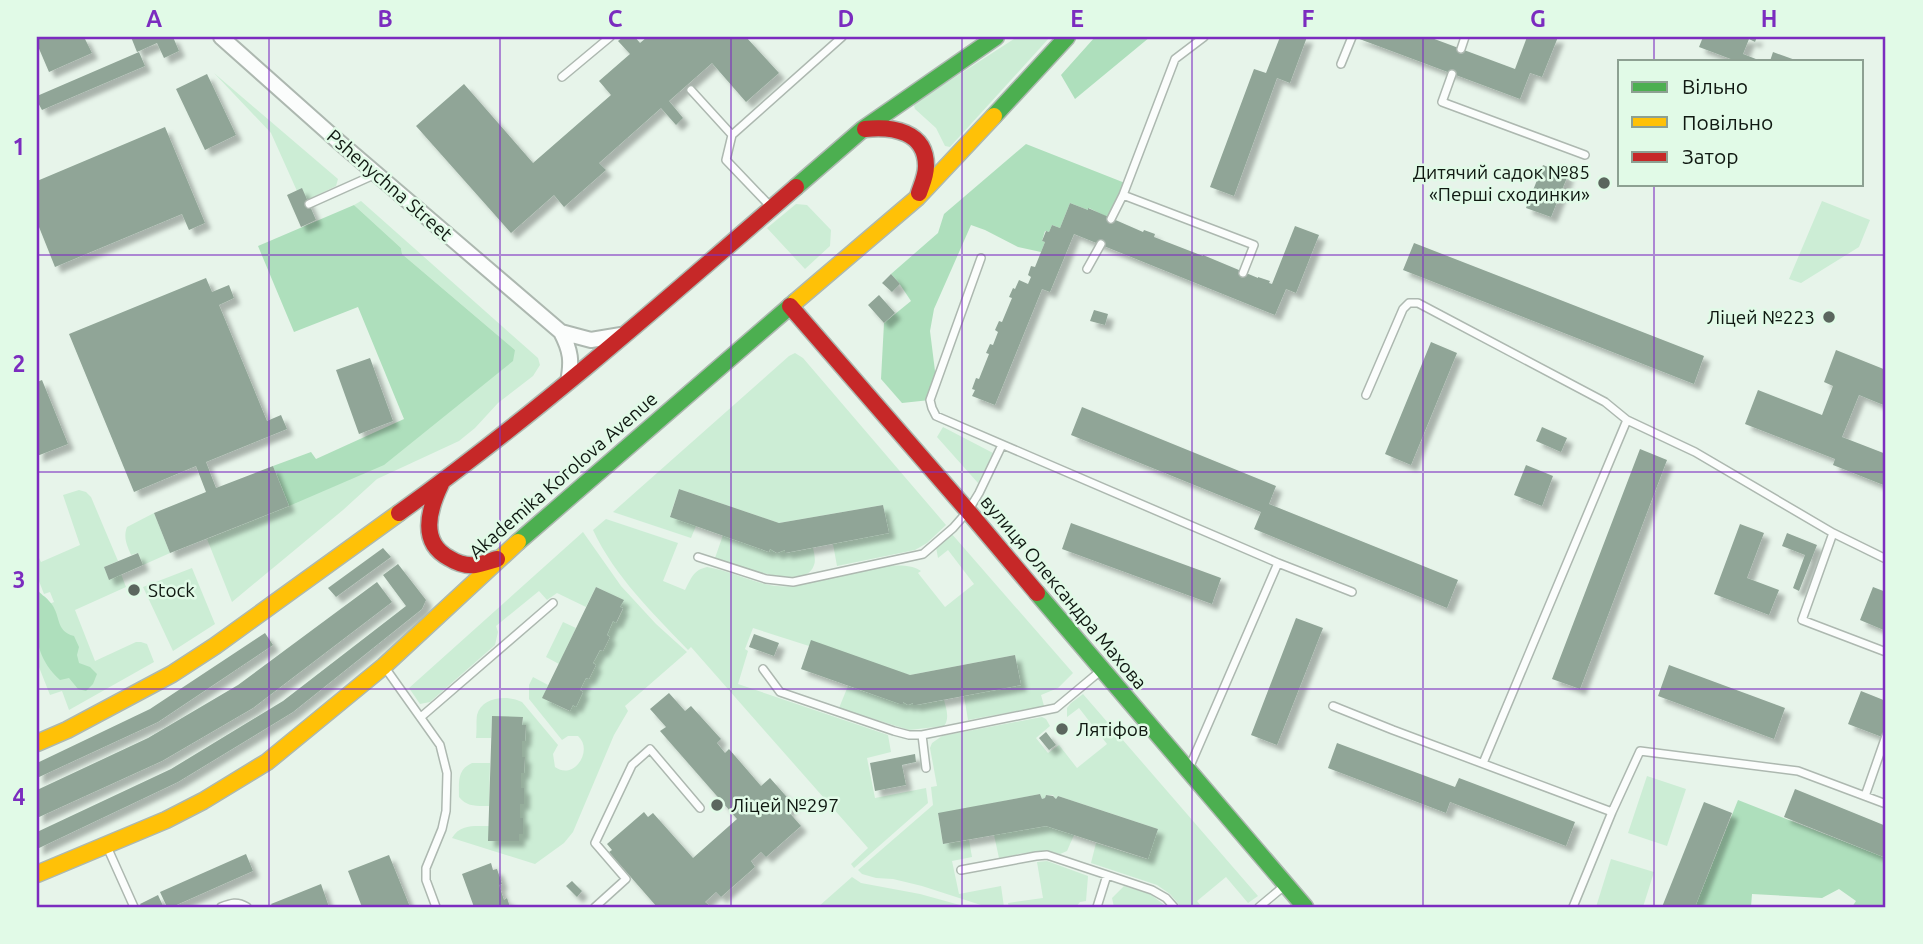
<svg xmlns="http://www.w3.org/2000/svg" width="1923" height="944" viewBox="0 0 1923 944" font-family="Ubuntu,sans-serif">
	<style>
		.green { fill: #ccedd5 }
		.forest { fill: #aedfbc }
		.building { fill: #90a597; filter: url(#shadow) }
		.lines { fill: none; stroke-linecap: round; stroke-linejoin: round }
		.lane-casing { stroke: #adb8b0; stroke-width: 10 }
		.street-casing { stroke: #adb8b0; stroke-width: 18 }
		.fast-casing { stroke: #adb8b0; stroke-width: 19 }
		.slow-casing { stroke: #adb8b0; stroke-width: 19 }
		.jam-casing { stroke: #adb8b0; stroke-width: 19 }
		.lane { stroke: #fbfdfc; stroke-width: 7 }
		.street { stroke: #fbfdfc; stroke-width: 14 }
		.fast { stroke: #4caf50; stroke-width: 16 }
		.slow { stroke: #ffc107; stroke-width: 16 }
		.jam { stroke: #c62828; stroke-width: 16 }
		.grid { fill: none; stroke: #7b2cbf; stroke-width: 2; stroke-opacity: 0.55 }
		.poi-dot { fill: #5b665e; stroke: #e1fae7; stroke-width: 2.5 }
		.labels { text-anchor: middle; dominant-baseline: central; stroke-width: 5; stroke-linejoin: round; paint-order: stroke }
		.poi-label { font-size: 19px; fill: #101912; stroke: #e1fae7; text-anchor: start }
		.street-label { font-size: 19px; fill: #101912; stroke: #e1fae7 }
		.neatline { fill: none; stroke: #7b2cbf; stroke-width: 2.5 }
		.grid-label { font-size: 23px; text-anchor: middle; font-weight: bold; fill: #7b2cbf }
	</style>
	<defs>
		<filter id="shadow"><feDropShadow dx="6" dy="6" stdDeviation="2" flood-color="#0004"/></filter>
	</defs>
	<rect width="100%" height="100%" fill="#e7f4ea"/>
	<!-- green -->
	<path class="green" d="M1017,37H1050L950,147L945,146L936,128L915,109L914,106L915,103Z
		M214,73L338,179L336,186L307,200L302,189L297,191L271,133Z
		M361,201L538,358L540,365L533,376L498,403L475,428L459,441L377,479L343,510L232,602L207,539L289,506L515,350L402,254L401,248L354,205Z
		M1822,201L1870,220L1859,247L1801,283L1789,279Z
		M796,204L807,205L831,230L830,246L805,269L767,228Z
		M795,353L803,358L946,525L927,543L915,550L837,566L833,544L889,533L883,505L779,523L679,489L670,516L696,526L691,538L613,512L789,356Z
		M943,427L993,453L978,483L937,437Z
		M79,490L86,492L91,497L118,561L104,567L109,579L121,574L126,587L75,610L95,661L136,642H141L147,644L154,662L69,710L62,691L50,695L37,662V609L54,602L50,592L44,594L37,576V554L41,562L80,545L63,495Z
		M154,513L170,553L143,565L138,553L131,555C127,545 123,538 127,527Z
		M606,519L678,543L663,581L685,590C691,579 693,570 707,567C737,572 764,590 795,586C823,581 899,554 921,571L918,573L945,607L974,584L948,550L938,558L936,547L951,533L1073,673L1058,688L1041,695L1044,706L968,720L964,696L1021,685L1015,655L910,675L809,646L753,628L745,649L748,651L738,684L888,735L891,752L867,758L875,798L926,788L928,803L854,868L851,864L868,848L691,647L688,650C653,613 615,577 593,530Z
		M583,532L621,586L656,624L687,652L625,706L628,711L614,735L573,832L564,843L535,864L452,838C460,824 474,826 489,826V841H519V834H523V819L520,818V804H524V788H521V773L524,772L525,757H522V741H525L526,725H522L523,718L492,717L491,738H476C477,731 476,722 477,715C482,696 508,695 522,702L558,745L553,754L555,767C574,781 594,750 578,736H568L562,740L529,699V685L533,677L548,685L543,698L569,711L573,705L576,706L583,692L580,690L586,678L589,679L596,665L593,663L600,650L603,651L610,637L607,635L613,621L617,622L623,609L620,607L623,600L596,587L586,607L557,593L547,600L539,591L496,626L498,632L495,645L430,702L420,704L409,688Z
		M723,535L769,552L770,549L777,553L785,550L786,553L813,548C814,553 816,560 814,565C806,593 733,564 715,558Z
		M192,568L215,624L173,651L143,587Z
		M563,622L576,628L559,664L546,657Z
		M848,686L902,704L903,702L908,705L913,703V705H916L944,700C946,708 950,718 944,726L909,730L839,708Z
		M1083,694L1258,896L1248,903L1226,877L1197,901L1202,907H1181L1170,894L1157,885L1091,863L1096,843L1147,859L1158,829L1058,796L1056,799L1053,795H1046L1045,798L1042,799L1040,794L938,814L943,844L969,840L972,857L952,861L959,894L1001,886L1004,907H987L922,886L893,879L876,878L862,874L858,870L933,805L931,787L937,786L930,748L932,743L942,736L1042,717L1046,719L1050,726L1036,738L1048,753L1059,745L1077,768L1107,744L1079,708L1067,717V708L1071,703Z
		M472,763H490L489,806C477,806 467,807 459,797C459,781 457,770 472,763Z
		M1647,776L1686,789L1667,846L1628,833Z
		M1046,826L1074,835L1067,851L1060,854C1039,848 1020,854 999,858L994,835Z
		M1611,859L1654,872L1643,907H1596Z
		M1047,861L1088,876L1086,901L1080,902L1076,907H1009L1008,903L1043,898L1037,862Z
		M852,877L861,883L920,894L967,907H818Z
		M1124,886L1150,894L1167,907H1114L1112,898Z"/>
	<!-- forest -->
	<path class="forest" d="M1095,37H1150L1075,99L1061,75Z
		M1026,144L1125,183L1109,218L1089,208L1088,210L1070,203L1060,228L1052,225L1049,232L1045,231L1042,241L1045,242L1041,252L1018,247L985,230L971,225L934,309L930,331L936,379L930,400L902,403L881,379L884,323L911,301L899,283L891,274L938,233L944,214Z
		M354,205L401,248L402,254L515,350L513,361L384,465L289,506L273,466L311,452L316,459L404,419L358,307L294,332L258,246Z
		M37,589C41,595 45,596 49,601C62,614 54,631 74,636L79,647L77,655L79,663L90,667L97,674L93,684L86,691L78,689L69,678L60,680C30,652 37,626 37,589Z
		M1738,800L1886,858V907H1852L1856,901L1839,889L1822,898L1752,894L1751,907H1695Z"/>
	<!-- building -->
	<path class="building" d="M40,37H84L92,53L49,72L37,44V38Z
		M131,37H173L179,51L164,58L157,43L137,52Z
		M623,37H635L640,43L647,37H746L779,73L746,102L712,63L669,101L683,118L676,125L661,108L599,163L606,170L564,207L554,195L511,233L416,126L464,84L533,163L611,95L599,81L630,54L618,41Z
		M1280,37H1307L1290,83L1277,78L1234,196L1210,187L1254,69L1266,73Z
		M1354,37H1429L1515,69L1527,37H1558L1542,77L1530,73L1520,99Z
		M1703,37H1757L1755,42L1749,39L1743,54L1761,61H1736L1699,47Z
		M139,52L145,66L42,110L37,101V96Z
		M1773,52L1798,61H1770Z
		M207,74L236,135L205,150L176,89Z
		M165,127L205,223L189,230L182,214L55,267L37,222V181Z
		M1543,165L1568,175L1551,217L1526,208Z
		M302,188L316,220L301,227L287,195Z
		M1070,203L1088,210V208L1143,232L1144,230L1155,234L1154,237L1203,256V255L1258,278V277L1270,281L1269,283L1272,284L1295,226L1319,235L1296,293L1286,289L1275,315L1074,234L1050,292L1042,289L995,405L972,396L975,390L972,389L976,378L979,379L989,354L986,353L990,344L993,345L998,332L995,330L999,321L1002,322L1012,298L1009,297L1013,288L1015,289L1019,280L1028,284L1031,277L1028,275L1031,266L1035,267L1045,242L1042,241L1046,231L1049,232L1052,225L1060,228Z
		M1414,243L1704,356L1694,384L1403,270Z
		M891,274L900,284L892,292L882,283Z
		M206,278L212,292L229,285L234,298L219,305L267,421L281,415L287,429L206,462L216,488L273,466L289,506L170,553L154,513L206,492L196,466L134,492L69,334Z
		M879,295L895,313L884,323L868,305Z
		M1094,310L1108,314L1105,325L1090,321Z
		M1431,342L1457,353L1411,465L1385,454Z
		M1836,350L1886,370V406L1859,395L1842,437L1886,454V486L1833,465L1835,459L1745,424L1758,390L1822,415L1833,386L1824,382Z
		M370,358L393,421L359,434L336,370Z
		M42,380L68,444L37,456V382Z
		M1082,407L1276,486L1269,504L1458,580L1447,608L1254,529L1261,512L1071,435Z
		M1542,427L1567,438L1561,452L1536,441Z
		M1640,449L1667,460L1580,689L1552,679Z
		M1526,465L1553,476L1542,506L1514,495Z
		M679,489L779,523L883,505L889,533L785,553V550L777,553L770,549L769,552L670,517Z
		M1071,523L1221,578L1212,604L1062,549Z
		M1740,524L1764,533L1747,578L1779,590L1769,615L1714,594Z
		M1787,533L1817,545L1799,591L1793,588L1805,555L1782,546Z
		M383,548L391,557L336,597L328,588Z
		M138,553L143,565L109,580L104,567Z
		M398,564L426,600L422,609L293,712L178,782L37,849V832L171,769L283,701L406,606L383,575Z
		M377,582L392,602L253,708L162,761L37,818V790L148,738L238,685Z
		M596,587L624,600L620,607L623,608L616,623L613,621L607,635L610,637L603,651L600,650L593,663L596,665L589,679L586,678L580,690L583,692L576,707L573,705L570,711L542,698Z
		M1873,587L1886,592V631L1860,620Z
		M1296,618L1323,628L1277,745L1251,735Z
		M265,633L273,645L158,722L37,778V763L150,709Z
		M754,634L779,643L774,656L749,647Z
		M811,640L910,675L1015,655L1021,685L916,705H913V703L908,705L903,702V704H900L801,669Z
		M1669,665L1785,708L1774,739L1658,696Z
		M1861,691L1886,701V725L1882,737L1848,724Z
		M669,693L685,711L691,706L721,739L717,743L725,753L729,749L761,786L770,778L793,804L787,810L801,826L766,857L761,852L751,861L755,867L721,897L716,892L705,902L711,907H657L609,852L612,850L607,844L644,812L648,817L653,813L693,858L737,819L660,731L666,727L650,709Z
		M492,716L523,717L522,725H526L525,741H522V757H525L524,773H521V788H524V804H520V818H523V834H519V841H488Z
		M1046,732L1056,745L1049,750L1039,738Z
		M1337,743L1455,787L1459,778L1575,822L1566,846L1450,802L1446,813L1328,768Z
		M915,754L916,762L902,765L906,785L875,791L870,763Z
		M1795,789L1886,826V858L1784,817Z
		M1040,794L1042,799L1045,798L1046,795L1053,796L1056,799L1058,796L1158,829L1148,859L1046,826L943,844L938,813Z
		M1704,802L1732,813L1695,907H1662Z
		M246,854L253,871L172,907H167L160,892Z
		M389,855L410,907H362L348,871Z
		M491,863L493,870L497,869L502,884L499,885L504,900L507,898L510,907H474L462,874Z
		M572,881L582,891L577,897L566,886Z
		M321,884L329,907H273L271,904Z
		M158,895L163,906L142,907L140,904Z"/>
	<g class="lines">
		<defs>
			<path id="lane" d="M1461,49L1465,37
				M1341,64L1352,37
				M1452,74L1442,102L1585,155
				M562,77L610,37
				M691,90L732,135
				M1123,195L1254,245L1243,273
				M309,204L376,174
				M771,207L726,160L732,135L842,37
				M1111,219L1123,195L1175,59L1204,37
				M981,258L930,400L932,408L936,416L1278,563L1352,592
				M1087,269L1101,244
				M1366,395L1403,309L1409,303H1418L1605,402L1627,420
				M698,557L766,579L793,582L923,554L953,528L968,511L979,493L1002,445
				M1886,559L1833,533L1802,620L1886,652
				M386,669L440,745L447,773L446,811L442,829L426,868V880L436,907
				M763,669L780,692L894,731L909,735H922L926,768
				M1333,706L1393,730L1612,812
				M421,717L553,603
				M922,735L1056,708L1098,673
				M1483,763L1627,420L1695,452L1833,533
				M1190,766L1278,563
				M1865,796L1886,736
				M108,849L134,907
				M961,870L1036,856L1047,855L1152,890L1166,898L1174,907
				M221,907C231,903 237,901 247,907
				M595,907L626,879L595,843L632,765L650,749L700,808
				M1097,907L1107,875
				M1259,907L1283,887
				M1573,907L1612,812L1640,751L1798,771L1886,804"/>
			<path id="street" d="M221,37L339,142L561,332C571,351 572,361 568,382
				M561,332L591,340L621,335"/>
			<path id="fast" d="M994,116L1067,37
				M796,187L863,129L996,37
				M518,542L795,302
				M1037,593L1305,907"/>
			<path id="slow" d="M795,302L917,198L994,116
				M37,743L67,730L172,674L215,646L399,513
				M37,874L166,820L203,801L267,762L384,666L518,542"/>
			<path id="jam" d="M865,129C892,126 926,131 926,166C926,176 922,184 919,193
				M790,306L968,511L1037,593
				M441,484C429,509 419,542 449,558C457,563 466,566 475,565C483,564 490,561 497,559
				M399,513C538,413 667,299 796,187"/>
		</defs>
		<!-- lane casing -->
		<use href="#lane" class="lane-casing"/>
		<!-- street casing -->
		<use href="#street" class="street-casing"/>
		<!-- fast casing -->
		<use href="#fast" class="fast-casing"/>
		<!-- slow casing -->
		<use href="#slow" class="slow-casing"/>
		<!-- jam casing -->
		<use href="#jam" class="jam-casing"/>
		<!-- lane -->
		<use href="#lane" class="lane"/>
		<!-- street -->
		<use href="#street" class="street"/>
		<!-- fast -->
		<use href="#fast" class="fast"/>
		<!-- slow -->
		<use href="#slow" class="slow"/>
		<!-- jam -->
		<use href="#jam" class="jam"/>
	</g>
	<!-- grid -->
	<path class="grid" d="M269,37V907M500,37V907M731,37V907M962,37V907M1192,37V907M1423,37V907M1654,37V61M1654,184V907M37,255H1886M37,472H1886M37,689H1886"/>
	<!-- markers -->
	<g class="poi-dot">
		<circle cx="1604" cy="183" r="7"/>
		<circle cx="1829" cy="317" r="7"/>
		<circle cx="134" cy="590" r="7"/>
		<circle cx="1062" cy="729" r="7"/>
		<circle cx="717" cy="805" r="7"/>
	</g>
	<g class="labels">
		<!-- poi labels -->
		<g class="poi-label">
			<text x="1590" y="172" text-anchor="end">Дитячий садок №85<tspan x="1590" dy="22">«Перші сходинки»</tspan></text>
			<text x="1815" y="317" text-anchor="end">Ліцей №223</text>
			<text x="148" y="590">Stock</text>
			<text x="1076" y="729">Лятіфов</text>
			<text x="731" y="805">Ліцей №297</text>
		</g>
		<!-- street labels -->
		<g class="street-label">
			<text transform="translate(390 185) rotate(41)">Pshenychna Street</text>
			<text transform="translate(563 475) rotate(-41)">Akademika Korolova Avenue</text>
			<text transform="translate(1064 592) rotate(50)">вулиця Олександра Махова</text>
		</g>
	</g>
	<!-- border -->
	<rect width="1923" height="944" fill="none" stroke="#e1fae7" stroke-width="77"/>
	<!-- legend -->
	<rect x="1618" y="60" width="245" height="126" fill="#e1fae7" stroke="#8da092" stroke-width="2"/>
	<rect x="1632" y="82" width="35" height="10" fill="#4caf50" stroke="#8da092" stroke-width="2"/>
	<text x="1682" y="94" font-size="21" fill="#101912">Вільно</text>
	<rect x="1632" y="117" width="35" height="10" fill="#ffc107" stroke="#8da092" stroke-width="2"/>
	<text x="1682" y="130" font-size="21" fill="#101912">Повільно</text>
	<rect x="1632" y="152" width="35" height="10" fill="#c62828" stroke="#8da092" stroke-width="2"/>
	<text x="1682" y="164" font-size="21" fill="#101912">Затор</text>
	<rect x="38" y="38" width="1846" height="868" class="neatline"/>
	<g class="grid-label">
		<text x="154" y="27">A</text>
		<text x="385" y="27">B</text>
		<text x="615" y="27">C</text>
		<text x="846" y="27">D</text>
		<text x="1077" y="27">E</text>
		<text x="1308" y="27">F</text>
		<text x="1538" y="27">G</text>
		<text x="1769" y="27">H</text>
		<text x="19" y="155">1</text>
		<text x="19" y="372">2</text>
		<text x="19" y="588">3</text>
		<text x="19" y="805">4</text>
	</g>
</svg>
